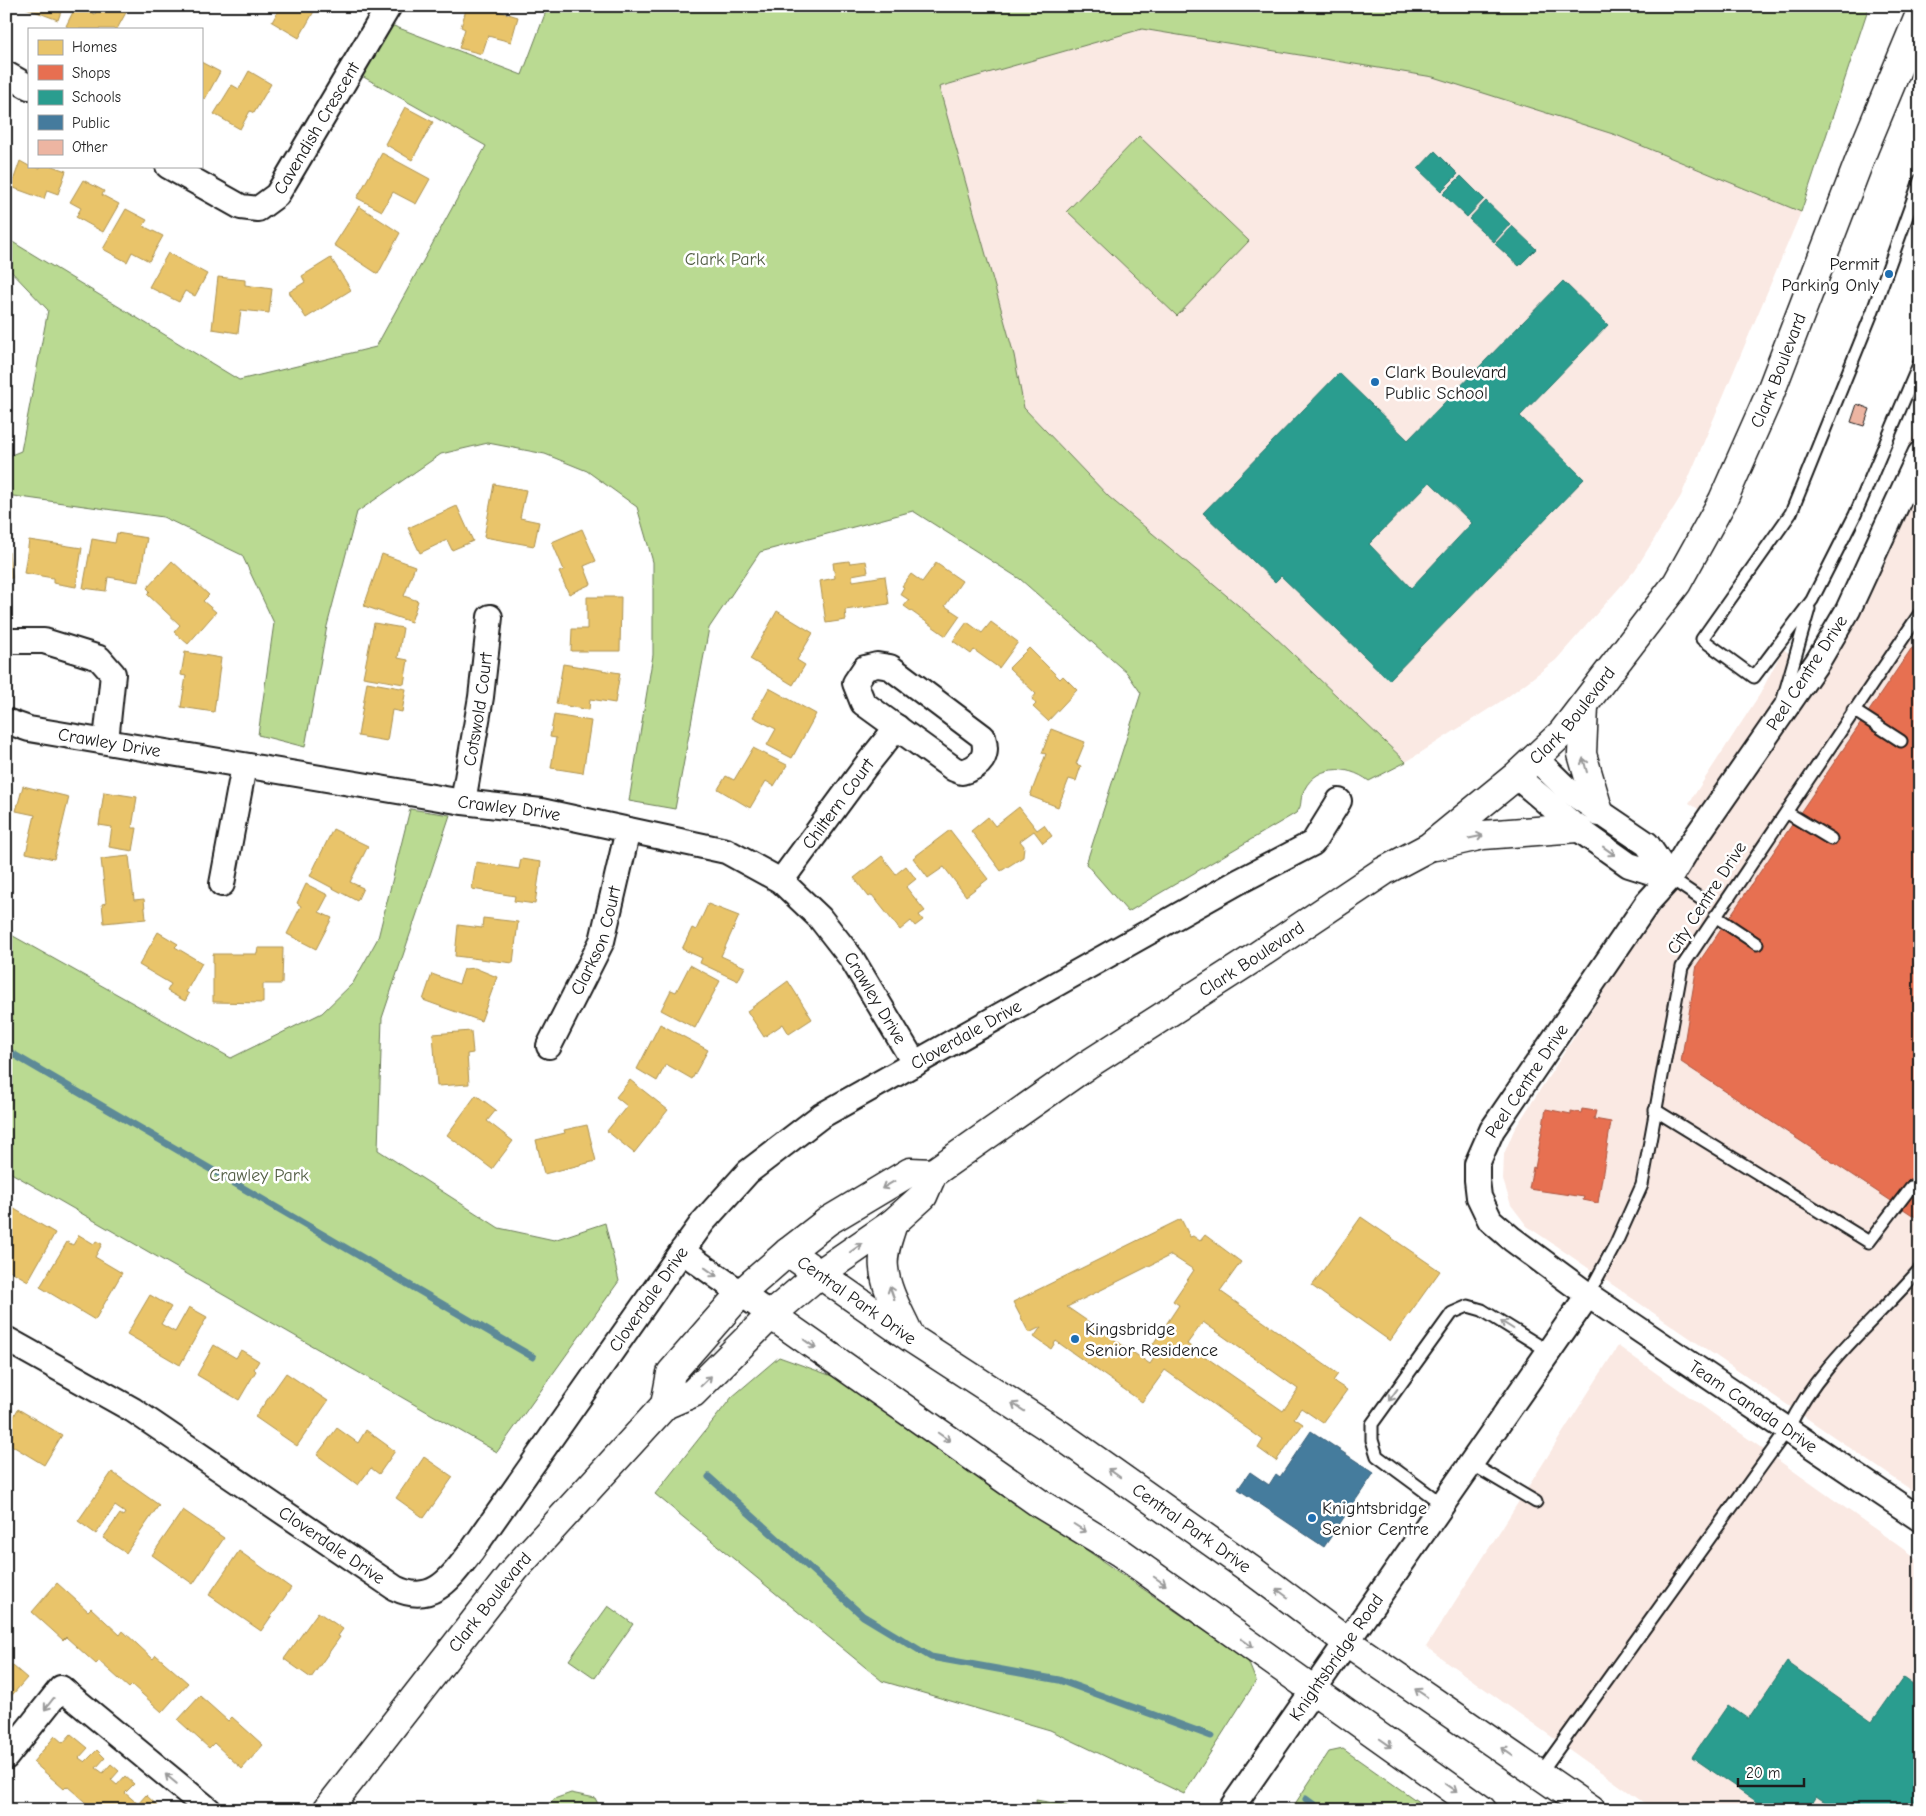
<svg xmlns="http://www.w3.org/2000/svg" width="1926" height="1816" viewBox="0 0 1926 1816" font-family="'Comic Neue',sans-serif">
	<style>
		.built { fill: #fae9e3 }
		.green { fill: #bada92; stroke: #6b7b57 }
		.homes { fill: #e9c46a; stroke: #ac9253; fill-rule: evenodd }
		.shops { fill: #e76f51; stroke: #aa5641 }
		.schools { fill: #2a9d8f; stroke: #26766c; fill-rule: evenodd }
		.public { fill: #457b9d; stroke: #395e76 }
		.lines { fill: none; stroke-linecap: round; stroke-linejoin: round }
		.stream { stroke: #5d8a97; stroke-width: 7 }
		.building { fill: #edb5a2; stroke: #1c1c1c }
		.lane-casing { stroke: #1c1c1c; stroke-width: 15 }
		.street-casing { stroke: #1c1c1c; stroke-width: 28 }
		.secondary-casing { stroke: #1c1c1c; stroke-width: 31 }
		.lane { stroke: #fff; stroke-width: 11 }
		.street { stroke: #fff; stroke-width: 24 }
		.secondary { stroke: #fff; stroke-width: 28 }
		.oneway { stroke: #999 }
		.poi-dot { fill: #1f6fb2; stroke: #fff; stroke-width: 2 }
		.labels { text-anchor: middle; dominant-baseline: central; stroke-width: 5; stroke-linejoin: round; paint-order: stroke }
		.street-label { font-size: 18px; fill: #1c1c1c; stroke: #fff }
		.park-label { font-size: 18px; fill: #535e45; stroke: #fff }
		.poi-label { font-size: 18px; fill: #1c1c1c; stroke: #fff; text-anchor: start }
	</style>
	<rect width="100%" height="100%" fill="#fff"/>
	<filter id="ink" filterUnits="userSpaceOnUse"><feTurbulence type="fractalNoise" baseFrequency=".02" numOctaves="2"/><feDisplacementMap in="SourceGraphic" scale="10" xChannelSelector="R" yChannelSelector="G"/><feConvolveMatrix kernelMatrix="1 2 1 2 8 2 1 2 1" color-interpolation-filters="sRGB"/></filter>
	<g filter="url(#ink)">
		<!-- built -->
		<path class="built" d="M1142,29L1433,77L1616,135L1801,212L1681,496L1635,570L1556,660L1506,698L1406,762L1270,632L1109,497L1024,408L1014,355L939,87Z
			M1920,421V1496L1527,1226L1511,1205L1503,1180L1504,1154L1514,1130L1625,959L1721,824L1689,803L1760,694L1783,649L1801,662L1835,607Z
			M1618,1346L1920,1561V1810H1654L1426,1647Z"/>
		<!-- green -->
		<path class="green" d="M548,6H1869L1801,212L1616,135L1433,77L1142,29L939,87L1014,355L1024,408L1109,497L1270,632L1406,762L1369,781C1347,764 1313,764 1302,795C1300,803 1302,807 1296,813L1128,912L1086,864L1141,693L1127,673L1020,579L913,511L760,552L709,628L675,809L629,801L653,655V562L637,507L587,471L545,454L488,443L441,454L357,512L327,626L305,747L258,735L274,623L242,555L163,517L6,495V457L21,451L48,310L6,266V238L239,380L376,347L486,146L360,75L391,25L522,75Z
			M1139,136L1249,241L1177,316L1067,211Z
			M410,809L450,815L382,1018L378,1150L499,1228L554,1240L605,1223L619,1281L497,1452L6,1170V932L231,1058L322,1013L353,983L378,938Z
			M779,1357L835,1377L1248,1661L1256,1681L1184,1794L1050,1730L882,1681L655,1494L732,1397Z
			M608,1606L633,1624L595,1678L569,1660Z
			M1343,1749L1430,1810H1291L1329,1752Z
			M571,1793L595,1798L601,1810H546L554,1799Z
			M1036,1800L1065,1805L1074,1810H1037Z"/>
		<!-- homes -->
		<path class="homes" d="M27,6H63L58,20L26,8Z
			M76,6L95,14L99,6L129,7L117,29H71L66,26Z
			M281,6H317L299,38L272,22Z
			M467,6H482L518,17L511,42L488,36L482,54L459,48L465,29L461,27Z
			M201,62L220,72L205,99L201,97Z
			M249,71L271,84L254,113L250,111L240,129L214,114L232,85L239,89Z
			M405,107L433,122L412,160L385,144Z
			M382,153L430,179L416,204L393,192L382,211L357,198Z
			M20,161L29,166L40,168L41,166H52L66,171L58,194L47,190L44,199L11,187Z
			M83,180L104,191L102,195L119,204L103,232L76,217L81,208L70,202Z
			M359,206L400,233L378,274L334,245Z
			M126,209L147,220L143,226L163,236L149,261L132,252L127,262L103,249Z
			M168,253L207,274L195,296L185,291L179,302L149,287Z
			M331,258L351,290L306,318L289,292L305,282L302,276Z
			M218,277L245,280V285L272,289L269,313L241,310L238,333L212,329Z
			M494,484L526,490L520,518L539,522L534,546L484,537Z
			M457,506L473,541L452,550L447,540L420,553L408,528Z
			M582,529L596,561L584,566L591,584L569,594L559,572L564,570L552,542Z
			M117,533L147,538L139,582L108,577L106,591L83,588L92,539L115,543Z
			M29,540L82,548L76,587L53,583V578L24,573Z
			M9,552L12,578L6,579V553Z
			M382,554L415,566L404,596L418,601L411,622L364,606Z
			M172,561L209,595L203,601L216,612L188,644L174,632L180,625L147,594L150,591L147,588Z
			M849,561L850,563L866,561L868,572L852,575L853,581L885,576L889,604L845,610L846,620L826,623L820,581L835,578L833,563Z
			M936,563L962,581L945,606L960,616L946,636L904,606L909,600L900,594L904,587L902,586L911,574L922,582Z
			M587,597H621L620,651H571L572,629H587Z
			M777,611L813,633L797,660L805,665L793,685L750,659Z
			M967,622L982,633L991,622L1018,642L999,668L974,650L971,654L953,641Z
			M374,623L403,628L398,658L408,660L404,684L363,677Z
			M1029,648L1060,679L1063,676L1077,690L1048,721L1033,707L1036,704L1032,699L1036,694L1009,668Z
			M185,652L221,658L214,712L181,707L186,676L181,675Z
			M563,664L620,673L615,703L590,699L589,710L556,704Z
			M367,682L406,689L402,712L392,710L387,741L358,736Z
			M769,688L816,714L792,758L767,745L776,729L753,717Z
			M554,715L591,721L583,773L551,768L556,738L550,737Z
			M1051,729L1085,742L1076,764L1081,766L1076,781L1069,779L1058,807L1030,796L1046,754L1042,753Z
			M753,748L787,765L774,786L766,781L750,808L718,789L726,776L734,780Z
			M23,786L69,797L54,859L26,853L35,815L16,811Z
			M104,792L137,797L132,828H137L133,851L109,847L112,827L99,825Z
			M1019,807L1037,830L1044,825L1052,836L1043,843L1034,831L1020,841L1024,846L1023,857L1001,871L971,831L988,817L995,826Z
			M333,829L368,846L350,882L363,888L357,901L310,876Z
			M950,830L988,879L966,896L944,867L928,878L913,858Z
			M129,856L134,900L144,899L146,919L104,923L102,904L106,903L101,859Z
			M882,856L896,874L906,866L916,879L906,887L925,911L919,915L923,920L915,926L911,921L900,930L872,895L869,897L854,878Z
			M521,859L541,862L535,904L514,901L515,896L472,889L476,862L519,869Z
			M306,884L328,895L319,912L332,918L316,949L287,934L301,906L297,903Z
			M708,904L739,916L721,956L745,967L738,981L700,963L702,958L682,949L692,928L696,930Z
			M483,918L518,922L513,963L455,956L458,925L482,928Z
			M158,932L178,944L175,947L202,963L186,992L189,994L185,1001L167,991L171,984L139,965Z
			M258,948H283L282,984H263V1003L213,1002V954H257Z
			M690,965L720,981L695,1028L661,1010L671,990L676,992Z
			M475,968L497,977L481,1021L423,1000L432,974L459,984L464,969Z
			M788,981L812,1019L789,1034L783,1024L764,1037L747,1011Z
			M660,1024L708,1050L692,1079L666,1064L657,1081L637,1069Z
			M471,1031L473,1053L467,1054L469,1084L437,1086L433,1034Z
			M630,1080L668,1110L634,1153L607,1131L627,1106L616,1097Z
			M476,1095L496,1110L487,1121L513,1141L492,1169L447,1135Z
			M587,1125L596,1161L544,1174L536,1140L565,1133L564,1130Z
			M11,1207L55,1233L28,1281L6,1268V1215Z
			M1361,1217L1440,1271L1390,1341L1312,1286Z
			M1181,1219L1190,1237L1193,1236L1200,1241L1205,1235L1241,1262L1220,1291L1338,1374L1333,1381L1347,1390L1323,1423L1301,1408L1294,1418L1303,1424L1276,1461L1258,1448L1263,1440L1165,1370L1142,1402L1056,1341L1051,1349L1034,1337L1041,1327L1029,1333L1013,1302ZM1171,1255L1194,1270L1173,1301L1179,1305L1153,1344L1160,1349L1150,1364L1067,1307ZM1203,1322L1298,1389L1283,1411L1187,1344Z
			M79,1235L94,1244L96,1241L102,1244L95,1257L122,1273L95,1320L40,1287L67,1242L73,1245Z
			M150,1295L171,1307L161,1324L175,1332L189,1307L207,1317L180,1365L127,1334Z
			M214,1345L236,1358L241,1350L259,1361L254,1369L256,1371L239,1400L197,1375Z
			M286,1373L328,1401L297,1446L255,1417Z
			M18,1409L62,1435L44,1465L6,1442V1430Z
			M337,1428L358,1443L366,1430L395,1451L379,1474L371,1468L358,1485L317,1455Z
			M424,1457L453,1477L424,1518L396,1498Z
			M112,1472L159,1505L126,1553L103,1538L120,1514L123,1516L125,1513L115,1506L96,1534L78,1521Z
			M183,1510L224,1538L193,1584L152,1555Z
			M239,1551L291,1588L261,1631L209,1595Z
			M57,1583L88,1611L91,1608L120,1635L123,1631L153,1659L156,1655L188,1683L162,1712L132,1685L129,1688L99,1661L96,1664L66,1637L63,1640L32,1612Z
			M318,1612L343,1629L338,1636L340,1637L311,1678L284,1659Z
			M6,1660L27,1678L6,1702Z
			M200,1696L228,1721L232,1717L263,1745L242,1769L214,1743L209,1748L178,1720Z
			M71,1734L88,1748L79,1758L85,1762L97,1750L105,1758L96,1768L103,1773L111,1764L119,1771L111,1780L117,1785L125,1776L134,1784L125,1793L138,1804L146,1795L162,1810H94L67,1786L64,1789L33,1762L55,1736L63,1743Z
			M813,1804L821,1810H808Z"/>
		<!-- shops -->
		<path class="shops" d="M1920,644V1220L1681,1062L1697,965L1911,649Z
			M1546,1109L1571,1114V1111L1581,1113L1582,1109L1596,1111L1594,1119L1611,1122L1598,1203L1583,1200L1584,1197L1529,1189L1533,1167L1535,1168Z"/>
		<!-- schools -->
		<path class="schools" d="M1435,151L1458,174L1441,191L1418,169Z
			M1461,176L1484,199L1467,217L1443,194Z
			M1486,201L1510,224L1494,242L1469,219Z
			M1512,226L1536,249L1519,266L1495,244Z
			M1563,281L1608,325L1520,416L1584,479L1389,680L1281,576L1275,582L1203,513L1339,373L1408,440ZM1430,482L1472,523L1411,588L1369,544Z
			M1787,1662L1872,1722L1903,1678L1920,1690V1810H1837L1816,1796L1807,1810H1769L1692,1757L1728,1705L1748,1719Z"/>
		<!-- public -->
		<path class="public" d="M1311,1431L1374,1473L1324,1547L1238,1489L1250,1472L1269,1485L1276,1474L1280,1477Z"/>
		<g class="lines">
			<!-- stream -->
			<path class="stream" d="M6,1050L533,1357
				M709,1477L863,1616L931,1657L1059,1680L1211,1736
				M1306,1799L1321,1810"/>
		</g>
		<!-- building -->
		<path class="building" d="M1857,404L1870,409L1864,426L1851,422Z"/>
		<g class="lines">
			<defs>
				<path id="lane" d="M1920,180L1872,313L1791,513L1702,639L1754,677L1812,600L1855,515L1920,362
					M1783,699L1809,609
					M1853,710L1901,741
					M1786,812L1831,839
					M1670,878L1704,901
					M1715,916L1757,944
					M1655,1110L1869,1242L1911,1187
					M1588,1295L1616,1243L1642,1185L1682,967L1920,613
					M1470,1463L1536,1502
					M1442,1504L1377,1456L1372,1440V1424L1452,1313L1468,1306L1482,1310L1548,1351
					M1539,1775L1788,1429C1819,1364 1874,1322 1920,1269"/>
				<g id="street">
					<path d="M6,74L29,87"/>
					<path id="s1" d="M168,166L241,207L258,209L277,195L389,6"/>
					<path id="s2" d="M1920,454L1848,610L1818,661L1687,850L1670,878L1648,902L1492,1130L1477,1164V1180L1479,1197L1490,1220L1512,1239L1588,1295L1920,1519"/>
					<path d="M6,641H44L99,658L113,674L106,741"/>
					<path d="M877,665L890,667L983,737C989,756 981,767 962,772L954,769L863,703L855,683L865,668Z"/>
					<path id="s3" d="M6,721L29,729L463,802L541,811L726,851L781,881L820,918L852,959L915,1064"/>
					<path d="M1536,759L1569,791L1647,844L1670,878"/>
					<path d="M1516,776L1577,828L1629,865L1670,878"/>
					<path id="s4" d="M463,802L481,697L490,617"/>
					<path id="s5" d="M781,881L865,767L897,727"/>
					<path d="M222,884L244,766"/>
					<path id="s6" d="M549,1046L602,941L628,830"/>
					<path d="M682,1251L771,1315"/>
					<path id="s7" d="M6,1339L133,1410L395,1588C432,1606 450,1579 471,1552L682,1251L703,1222L748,1172L821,1116L1238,882L1313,843L1339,801"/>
					<path d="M6,1757L61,1688L209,1810"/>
					<path id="s8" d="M1230,1810L1588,1295"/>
				</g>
				<g id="secondary">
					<path d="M1584,706L1582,754L1599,812"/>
					<path d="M1435,846L1483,835L1577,828"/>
					<path d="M893,1223C889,1237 882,1252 884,1268C886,1292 901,1315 910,1336"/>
					<path id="s9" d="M788,1252L911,1338L1059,1434L1254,1572L1347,1642L1591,1810"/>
					<path d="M771,1315L1039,1503L1121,1553L1482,1810"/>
					<path d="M665,1405L671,1373L740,1294L788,1252L828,1221L910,1172L933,1173"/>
					<path id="s10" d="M327,1810L516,1568L665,1405L693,1393L771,1315L819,1274L893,1223L923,1196L933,1173L1087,1065L1254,958L1384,871L1429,847L1516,776L1562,733L1677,583L1723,500L1769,396L1865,146L1920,14"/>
				</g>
			</defs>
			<!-- lane casing -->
			<use href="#lane" class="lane-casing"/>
			<!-- street casing -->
			<use href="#street" class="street-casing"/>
			<!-- secondary casing -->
			<use href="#secondary" class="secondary-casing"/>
			<!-- lane -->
			<use href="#lane" class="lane"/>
			<!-- street -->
			<use href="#street" class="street"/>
			<!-- secondary -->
			<use href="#secondary" class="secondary"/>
		</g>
		<!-- one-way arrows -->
		<defs><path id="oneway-shaft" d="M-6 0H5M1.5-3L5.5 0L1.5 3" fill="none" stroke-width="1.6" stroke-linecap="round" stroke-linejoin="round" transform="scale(1.25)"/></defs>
		<g class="oneway">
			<use href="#oneway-shaft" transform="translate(1585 765) rotate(-105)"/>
			<use href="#oneway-shaft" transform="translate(1476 837) rotate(-12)"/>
			<use href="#oneway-shaft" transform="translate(1609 851) rotate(36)"/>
			<use href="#oneway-shaft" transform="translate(888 1185) rotate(149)"/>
			<use href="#oneway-shaft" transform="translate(856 1248) rotate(-35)"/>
			<use href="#oneway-shaft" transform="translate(711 1272) rotate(36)"/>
			<use href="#oneway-shaft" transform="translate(892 1293) rotate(-109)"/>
			<use href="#oneway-shaft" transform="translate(1507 1325) rotate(-148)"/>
			<use href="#oneway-shaft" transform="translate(810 1344) rotate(36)"/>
			<use href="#oneway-shaft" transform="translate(706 1381) rotate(-44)"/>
			<use href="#oneway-shaft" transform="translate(1393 1395) rotate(126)"/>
			<use href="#oneway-shaft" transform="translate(1018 1407) rotate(-147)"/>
			<use href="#oneway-shaft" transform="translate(944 1437) rotate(35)"/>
			<use href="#oneway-shaft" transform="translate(1114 1473) rotate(-145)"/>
			<use href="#oneway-shaft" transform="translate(1080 1528) rotate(32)"/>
			<use href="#oneway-shaft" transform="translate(1160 1581) rotate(35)"/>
			<use href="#oneway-shaft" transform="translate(1282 1593) rotate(-143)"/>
			<use href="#oneway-shaft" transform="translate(1247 1643) rotate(36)"/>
			<use href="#oneway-shaft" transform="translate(1421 1693) rotate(-146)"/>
			<use href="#oneway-shaft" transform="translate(49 1704) rotate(128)"/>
			<use href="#oneway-shaft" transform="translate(1386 1743) rotate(35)"/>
			<use href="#oneway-shaft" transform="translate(1507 1752) rotate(-145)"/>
			<use href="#oneway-shaft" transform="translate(171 1779) rotate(-140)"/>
			<use href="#oneway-shaft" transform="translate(1451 1788) rotate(35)"/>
		</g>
	</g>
	<!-- markers -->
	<g class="poi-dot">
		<circle cx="1889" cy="274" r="5"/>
		<circle cx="1375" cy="382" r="5"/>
		<circle cx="1075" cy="1339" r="5"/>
		<circle cx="1312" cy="1518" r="5"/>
	</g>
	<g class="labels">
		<!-- street labels -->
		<g class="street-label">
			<text stroke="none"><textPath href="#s1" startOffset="202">Cavendish Crescent</textPath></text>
			<text stroke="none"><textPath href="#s10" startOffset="2081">Clark Boulevard</textPath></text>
			<text transform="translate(1807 673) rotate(-57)">Peel Centre Drive</text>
			<text stroke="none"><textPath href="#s4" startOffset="94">Cotswold Court</textPath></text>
			<text stroke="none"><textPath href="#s10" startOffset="1676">Clark Boulevard</textPath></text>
			<text stroke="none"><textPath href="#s3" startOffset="106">Crawley Drive</textPath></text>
			<text stroke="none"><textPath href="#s5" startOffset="96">Chiltern Court</textPath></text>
			<text stroke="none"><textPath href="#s3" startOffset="511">Crawley Drive</textPath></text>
			<text transform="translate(1707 898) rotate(-57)">City Centre Drive</text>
			<text stroke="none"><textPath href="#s6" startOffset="116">Clarkson Court</textPath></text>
			<text stroke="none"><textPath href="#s10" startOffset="1271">Clark Boulevard</textPath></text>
			<text stroke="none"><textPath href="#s3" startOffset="946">Crawley Drive</textPath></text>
			<text stroke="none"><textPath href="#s7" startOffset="1285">Cloverdale Drive</textPath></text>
			<text transform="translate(1527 1081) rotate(-56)">Peel Centre Drive</text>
			<text stroke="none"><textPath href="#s7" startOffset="865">Cloverdale Drive</textPath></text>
			<text stroke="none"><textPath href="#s9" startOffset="84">Central Park Drive</textPath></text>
			<text stroke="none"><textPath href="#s2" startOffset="1221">Team Canada Drive</textPath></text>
			<text stroke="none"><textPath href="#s9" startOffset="489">Central Park Drive</textPath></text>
			<text stroke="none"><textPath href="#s7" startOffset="386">Cloverdale Drive</textPath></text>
			<text stroke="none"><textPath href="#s10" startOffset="264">Clark Boulevard</textPath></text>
			<text stroke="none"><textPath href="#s8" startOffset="186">Knightsbridge Road</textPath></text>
		</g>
		<!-- park labels -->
		<g class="park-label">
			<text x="725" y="259">Clark Park</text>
			<text x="259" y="1175">Crawley Park</text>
		</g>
		<!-- poi labels -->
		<g class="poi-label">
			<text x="1879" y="264" text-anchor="end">Permit<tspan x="1879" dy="21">Parking Only</tspan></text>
			<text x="1385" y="372">Clark Boulevard<tspan x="1385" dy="21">Public School</tspan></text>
			<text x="1085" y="1329">Kingsbridge<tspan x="1085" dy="21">Senior Residence</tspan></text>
			<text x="1322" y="1508">Knightsbridge<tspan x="1322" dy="21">Senior Centre</tspan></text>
		</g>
	</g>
	<!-- margin -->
	<rect width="1926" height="1816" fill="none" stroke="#fff" stroke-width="25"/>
	<rect x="12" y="12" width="1901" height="1791" fill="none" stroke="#1c1c1c" stroke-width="2" filter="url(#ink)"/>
	<!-- legend -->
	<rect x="28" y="28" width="175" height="140" fill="#ffffff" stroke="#a4a4a4"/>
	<rect x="38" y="40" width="25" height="15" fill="#e9c46a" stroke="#a4a4a4"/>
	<text x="72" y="52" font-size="15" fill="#1c1c1c">Homes</text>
	<rect x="38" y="65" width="25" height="15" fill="#e76f51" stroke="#a4a4a4"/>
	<text x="72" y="78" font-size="15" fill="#1c1c1c">Shops</text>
	<rect x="38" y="90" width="25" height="15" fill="#2a9d8f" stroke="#a4a4a4"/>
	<text x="72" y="102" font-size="15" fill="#1c1c1c">Schools</text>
	<rect x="38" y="115" width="25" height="15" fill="#457b9d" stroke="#a4a4a4"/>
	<text x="72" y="128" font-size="15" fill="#1c1c1c">Public</text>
	<rect x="38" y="140" width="25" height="15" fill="#edb5a2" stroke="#a4a4a4"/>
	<text x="72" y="152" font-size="15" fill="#1c1c1c">Other</text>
	<!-- scale -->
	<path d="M1738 1778v8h66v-8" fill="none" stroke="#1c1c1c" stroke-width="2.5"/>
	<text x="1746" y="1778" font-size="15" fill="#1c1c1c" stroke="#ffffff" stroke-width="4" paint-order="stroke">20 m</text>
</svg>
